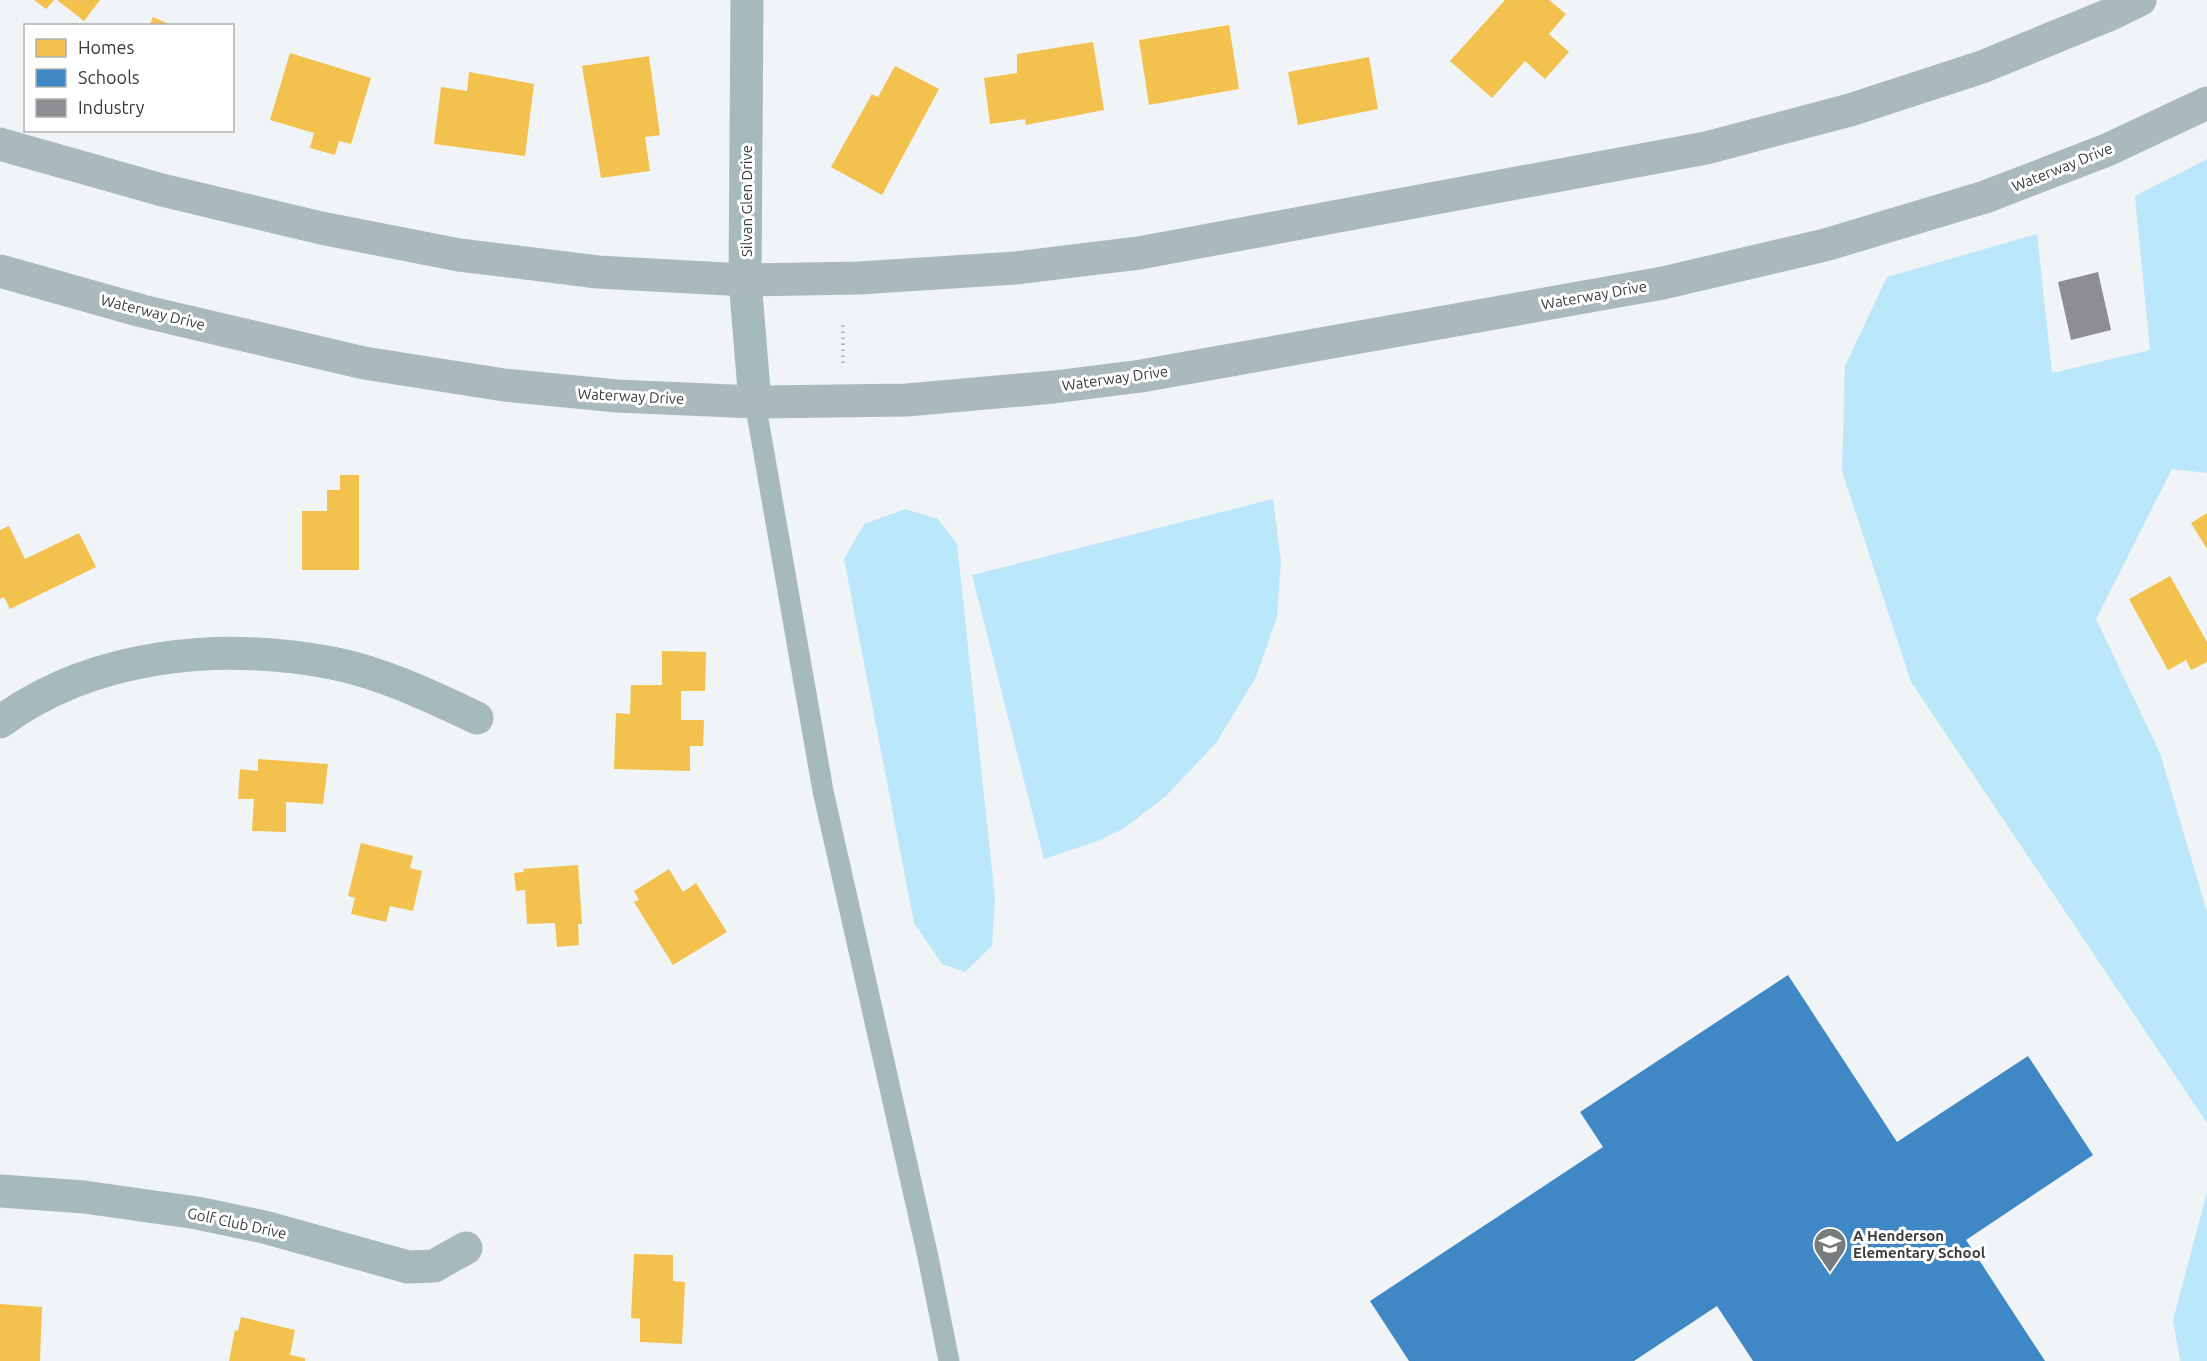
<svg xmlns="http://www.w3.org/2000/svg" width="2207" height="1361" viewBox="0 0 2207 1361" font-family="Ubuntu,sans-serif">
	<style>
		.green { fill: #bbe7fa }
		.homes { fill: #f2c14e }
		.schools { fill: #3f88c5 }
		.industry { fill: #8d8d92 }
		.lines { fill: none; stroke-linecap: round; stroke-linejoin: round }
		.path { stroke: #acbbbd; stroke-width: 4; stroke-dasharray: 1.5 4.5; stroke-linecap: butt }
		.lane { stroke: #a6babc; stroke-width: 21 }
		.street { stroke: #a6babc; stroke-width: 33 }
		.secondary { stroke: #aababc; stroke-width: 33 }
		.labels { text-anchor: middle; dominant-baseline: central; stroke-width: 6; stroke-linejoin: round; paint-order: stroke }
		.street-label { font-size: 15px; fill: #393b3c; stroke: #fff }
		.poi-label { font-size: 15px; font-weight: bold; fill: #393b3c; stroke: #fff; text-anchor: start }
	</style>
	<rect width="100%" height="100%" fill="#f1f4f6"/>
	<!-- green -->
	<path class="green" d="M2207,159V473L2172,469L2096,619L2160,753L2207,912V1123L1911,682L1842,471L1845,366L1887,277L2037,234L2052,373L2150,350L2135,196Z
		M1273,499L1281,561L1277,617L1256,677L1216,743L1165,797L1123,829L1095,842L1044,859L972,575Z
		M905,509L938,519L957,544L995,898L992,946L965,972L942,964L914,923L844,559L864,524Z
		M2207,1192V1361H2180L2173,1320Z"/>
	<!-- homes -->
	<path class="homes" d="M34,0H54L46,9Z
		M57,0H100L84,21Z
		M1505,0H1549L1566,14L1549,34L1569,52L1545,79L1525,61L1492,98L1450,61Z
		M153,17L173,26H149Z
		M1229,25L1239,89L1149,105L1139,40Z
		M1093,42L1104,110L1026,125L1025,119L990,124L984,78L1017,73V54Z
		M290,53L371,78L351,144L339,141L335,155L310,148L314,133L270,120Z
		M649,56L660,135L645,137L650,171L601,178L582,66Z
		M1369,57L1378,109L1298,125L1288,72Z
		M895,66L939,89L882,195L831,167L872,94L878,97Z
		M469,72L534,84L525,156L434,144L441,87L467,91Z
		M340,475H359V570H302V511H327V490H340Z
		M2207,513V549L2191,523Z
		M9,526L25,559L79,533L96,567L10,609L4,597L0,599V530Z
		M2170,576L2207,642V662L2191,670L2186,660L2168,670L2129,599Z
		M662,651L706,652L705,691H681V720H704L703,746H690V771L614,769L616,713L630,714L631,685H662Z
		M258,759L328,764L323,804L286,802V832L252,831L254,799H238L240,769L258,771Z
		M361,843L413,856L410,868L422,871L413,911L390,906L386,922L351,914L355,898L348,896Z
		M578,865L582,924H578L579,945L557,947L555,923L527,924L525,890L516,891L514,873L524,872L523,869Z
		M669,869L683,892L696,883L727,932L673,965L634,902L639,900L634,891Z
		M634,1254L673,1255V1281L685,1282L682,1344L640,1342V1319L631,1318Z
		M0,1304L42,1307L40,1361H0Z
		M241,1317L295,1330L290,1355L305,1358V1361H229L235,1330L238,1331Z"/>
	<!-- schools -->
	<path class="schools" d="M1788,975L1897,1142L2028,1056L2093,1155L1966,1240L2045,1361H1753L1717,1306L1634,1361H1409L1370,1301L1603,1147L1580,1112Z"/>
	<!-- industry -->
	<path class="industry" d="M2098,272L2111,330L2071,340L2058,282Z"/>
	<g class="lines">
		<!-- path -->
		<path class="path" d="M843,363V325"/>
		<!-- lane -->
		<path class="lane" d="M755,402L823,791L928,1257L949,1361"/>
		<!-- street -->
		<path class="street" d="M747,0L745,280L755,402
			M0,722C94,653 221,642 332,663C383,673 430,696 477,718
			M0,1191L84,1197L197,1213L264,1227L408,1267L434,1266L466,1248"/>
		<!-- secondary -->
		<path class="secondary" d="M0,144L162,190L321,228L459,255L598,272L745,280L859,278L1015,268L1139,253L1706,148L1850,110L1982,67L2111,14L2140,0
			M0,271L142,311L364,363L504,385L617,396L755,402L907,400L1054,387L1141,376L1663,283L1825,245L1985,197L2107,150L2207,103"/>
	</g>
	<!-- icons -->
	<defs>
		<symbol id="school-pin" viewBox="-11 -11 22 30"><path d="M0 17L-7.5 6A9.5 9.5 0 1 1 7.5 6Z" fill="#797c7d" stroke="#fff"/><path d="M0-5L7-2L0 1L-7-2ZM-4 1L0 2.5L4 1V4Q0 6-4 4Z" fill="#fff"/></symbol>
	</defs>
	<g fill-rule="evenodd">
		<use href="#school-pin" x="1811" y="1225" width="38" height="52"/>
	</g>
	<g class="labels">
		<!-- street labels -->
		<g class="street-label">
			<text transform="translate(2062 167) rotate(-22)">Waterway Drive</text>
			<text transform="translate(746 201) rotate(-90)">Silvan Glen Drive</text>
			<text transform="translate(1594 295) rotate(-10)">Waterway Drive</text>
			<text transform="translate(153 312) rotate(14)">Waterway Drive</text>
			<text transform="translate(1115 378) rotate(-8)">Waterway Drive</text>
			<text transform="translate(631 396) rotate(3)">Waterway Drive</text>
			<text transform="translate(237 1223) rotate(12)">Golf Club Drive</text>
		</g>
		<!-- poi labels -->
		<g class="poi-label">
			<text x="1853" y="1235">A Henderson<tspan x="1853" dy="17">Elementary School</tspan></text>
		</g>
	</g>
	<!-- legend -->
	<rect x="24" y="24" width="210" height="108" fill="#ffffff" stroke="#b0b1b1" stroke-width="1.5"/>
	<rect x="36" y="39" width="30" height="18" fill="#f2c14e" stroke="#b0b1b1" stroke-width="1.5"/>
	<text x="78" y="54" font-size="18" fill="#393b3c">Homes</text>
	<rect x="36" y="69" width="30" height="18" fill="#3f88c5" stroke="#b0b1b1" stroke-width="1.5"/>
	<text x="78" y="84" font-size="18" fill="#393b3c">Schools</text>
	<rect x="36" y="99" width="30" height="18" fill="#8d8d92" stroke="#b0b1b1" stroke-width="1.5"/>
	<text x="78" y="114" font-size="18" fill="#393b3c">Industry</text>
</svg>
